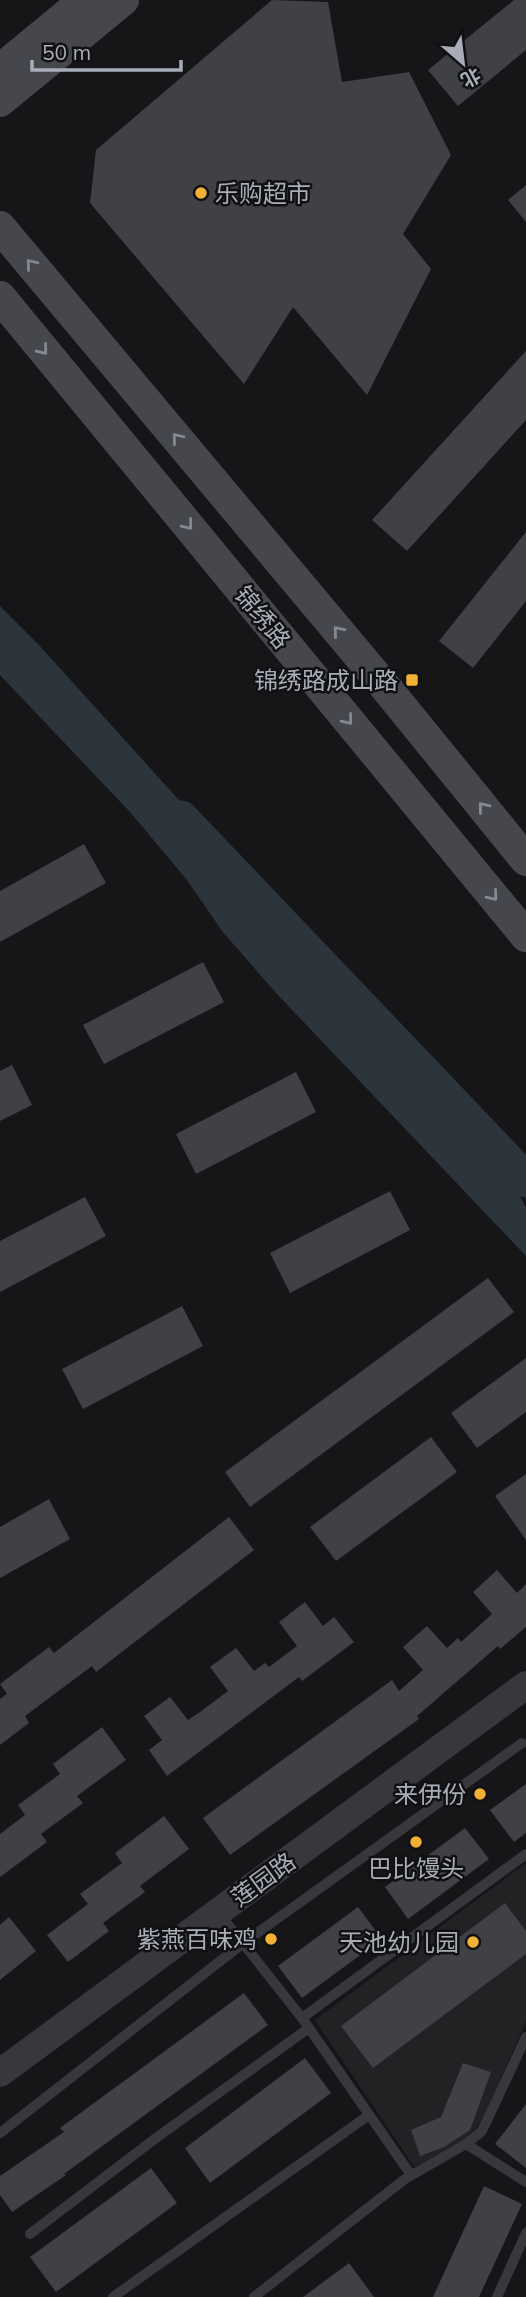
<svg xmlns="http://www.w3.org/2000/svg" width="526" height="2297" viewBox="0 0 526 2297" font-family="Mulish,'Noto Sans SC',sans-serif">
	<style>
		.built { fill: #222225 }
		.water { fill: #2c353c }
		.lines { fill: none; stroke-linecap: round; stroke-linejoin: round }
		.river { stroke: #2c353c; stroke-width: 35 }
		.building { fill: #404145 }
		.service { stroke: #37383d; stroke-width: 10 }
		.tertiary { stroke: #37383d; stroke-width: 28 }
		.secondary { stroke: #45474d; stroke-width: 32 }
		.oneway { stroke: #858993 }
		.poi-dot { fill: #f2b134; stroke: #111113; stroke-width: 2.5 }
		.labels { text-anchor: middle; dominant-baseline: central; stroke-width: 5; stroke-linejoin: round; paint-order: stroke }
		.poi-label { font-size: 24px; fill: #a8adb8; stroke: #111113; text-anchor: end }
		.street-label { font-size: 24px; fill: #a8adb8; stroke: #111113 }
	</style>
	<rect width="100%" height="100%" fill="#161618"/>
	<!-- built -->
	<path class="built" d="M526,1863V2022L480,2124L462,2141L415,2168L315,2020Z"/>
	<!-- water -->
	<path class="water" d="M0,606L38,644L197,820L214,854L497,1150L526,1208V1256L276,993L222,931L187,880L130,812L0,675Z"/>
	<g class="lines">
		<!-- river -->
		<path class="river" d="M181,818L526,1180"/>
	</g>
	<!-- building -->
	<path class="building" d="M272,0L328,2L342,82L409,72L451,155L403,234L431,269L367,395L293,307L244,384L90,203L96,150Z
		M514,0H526V50L458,106L428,70Z
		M526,185V222L508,200Z
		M526,351V420L407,551L372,520Z
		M526,532V601L473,668L439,641Z
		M84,844L106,883L0,942V891Z
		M203,962L224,1002L104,1064L83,1025Z
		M12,1065L32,1105L0,1121V1071Z
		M296,1072L316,1112L196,1174L176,1134Z
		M390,1191L410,1230L290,1293L270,1253Z
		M85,1197L106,1236L0,1292V1241Z
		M488,1278L514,1312L250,1507L225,1472Z
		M182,1306L203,1346L83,1409L62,1369Z
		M526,1358V1412L477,1448L451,1413Z
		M431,1437L457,1472L336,1561L310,1527Z
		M526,1474V1540L495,1496Z
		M49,1499L70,1539L0,1578V1527Z
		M229,1517L254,1550L96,1672L92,1666L25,1716L29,1723L0,1745V1699L7,1694L0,1684L49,1647L54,1653Z
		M497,1570L517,1593L526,1584V1627L500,1649L498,1646L417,1716L419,1719L230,1855L203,1818L392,1680L399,1691L423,1670L403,1647L427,1626L447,1648L458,1638L461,1642L492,1614L473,1592Z
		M305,1602L323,1626L334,1617L354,1642L302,1681L299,1677L167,1776L149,1750L162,1740L144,1716L170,1697L188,1720L200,1712L228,1691L210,1667L236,1648L254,1671L265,1663L269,1667L297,1646L279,1622Z
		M102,1727L126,1760L77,1796L83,1803L41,1834L47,1842L0,1877V1834L25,1815L18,1805L60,1774L53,1764Z
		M526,1784V1833L514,1842L490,1810Z
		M164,1816L189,1849L140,1886L145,1892L103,1923L109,1931L68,1962L47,1935L88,1904L80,1894L122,1863L115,1853Z
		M465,1828L489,1859L408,1919L385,1887Z
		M505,1903L526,1931V1954L373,2068L341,2026Z
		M358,1907L382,1939L302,1998L278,1966Z
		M9,1917L36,1951L0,1980V1925Z
		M244,1993L268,2025L64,2174L66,2175L12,2212L0,2195V2176L64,2132L60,2128Z
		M305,2058L331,2093L210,2183L185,2148Z
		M463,2063L491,2072L470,2130L444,2147L420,2156L411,2130L441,2117Z
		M526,2104V2168L495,2144Z
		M151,2168L177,2203L56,2292L30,2257Z
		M484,2186L522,2204L479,2297H433Z
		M349,2263L374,2297H303Z"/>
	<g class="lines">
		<!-- service -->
		<path class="service" d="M219,1913L302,2018
			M0,2133L242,1944L522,1743
			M466,2144L482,2131L526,2037
			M411,2175L302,2018L526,1854
			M30,2234L156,2138L309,2028
			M113,2297L369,2115
			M254,2297L405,2179L466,2144L526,2182
			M497,2297L526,2233"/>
		<!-- tertiary -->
		<path class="tertiary" d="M0,2073L526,1685"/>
		<!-- secondary -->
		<path class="secondary" d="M0,70L85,0
			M0,101L123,0
			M0,227L387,689L526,860
			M0,297L526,936"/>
	</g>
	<!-- one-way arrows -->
	<defs><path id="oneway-chevron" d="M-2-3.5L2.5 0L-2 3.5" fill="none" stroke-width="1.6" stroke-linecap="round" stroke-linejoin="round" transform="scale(1.75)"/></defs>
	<g class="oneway">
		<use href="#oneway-chevron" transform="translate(31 264) rotate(-130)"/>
		<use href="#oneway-chevron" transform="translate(43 350) rotate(51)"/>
		<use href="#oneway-chevron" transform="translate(177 438) rotate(-130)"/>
		<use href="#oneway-chevron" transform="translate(188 525) rotate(51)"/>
		<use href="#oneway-chevron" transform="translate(338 631) rotate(-130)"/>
		<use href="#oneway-chevron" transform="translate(348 720) rotate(51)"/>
		<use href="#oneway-chevron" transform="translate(483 807) rotate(-129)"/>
		<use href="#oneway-chevron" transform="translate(493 896) rotate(51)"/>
	</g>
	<!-- markers -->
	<g class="poi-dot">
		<circle cx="201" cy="193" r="7"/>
		<rect x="405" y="673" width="14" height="14" rx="3.5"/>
		<circle cx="480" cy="1794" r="7"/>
		<circle cx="416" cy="1842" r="7"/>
		<circle cx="271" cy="1939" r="7"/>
		<circle cx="473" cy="1942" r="7"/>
	</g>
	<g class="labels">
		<!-- poi labels -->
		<g class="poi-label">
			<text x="215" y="193" text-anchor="start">乐购超市</text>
			<text x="398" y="680">锦绣路成山路</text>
			<text x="466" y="1794">来伊份</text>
			<text x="416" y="1868" text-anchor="middle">巴比馒头</text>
			<text x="257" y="1939">紫燕百味鸡</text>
			<text x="459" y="1942">天池幼儿园</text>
		</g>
		<!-- street labels -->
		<g class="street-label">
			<text transform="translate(263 617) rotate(51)">锦绣路</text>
			<text transform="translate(263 1879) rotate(-36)">莲园路</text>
		</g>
	</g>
	<!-- north arrow -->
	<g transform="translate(463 63) rotate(152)" stroke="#111113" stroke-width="5" paint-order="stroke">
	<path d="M0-5L12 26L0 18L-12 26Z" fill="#a8adb8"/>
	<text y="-10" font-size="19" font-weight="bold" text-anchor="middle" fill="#a8adb8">北</text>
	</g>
	<!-- scale -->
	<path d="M32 60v10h149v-10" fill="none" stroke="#a8adb8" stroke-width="3.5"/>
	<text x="42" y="60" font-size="21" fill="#a8adb8" stroke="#111113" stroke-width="5" paint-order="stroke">50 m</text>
</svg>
